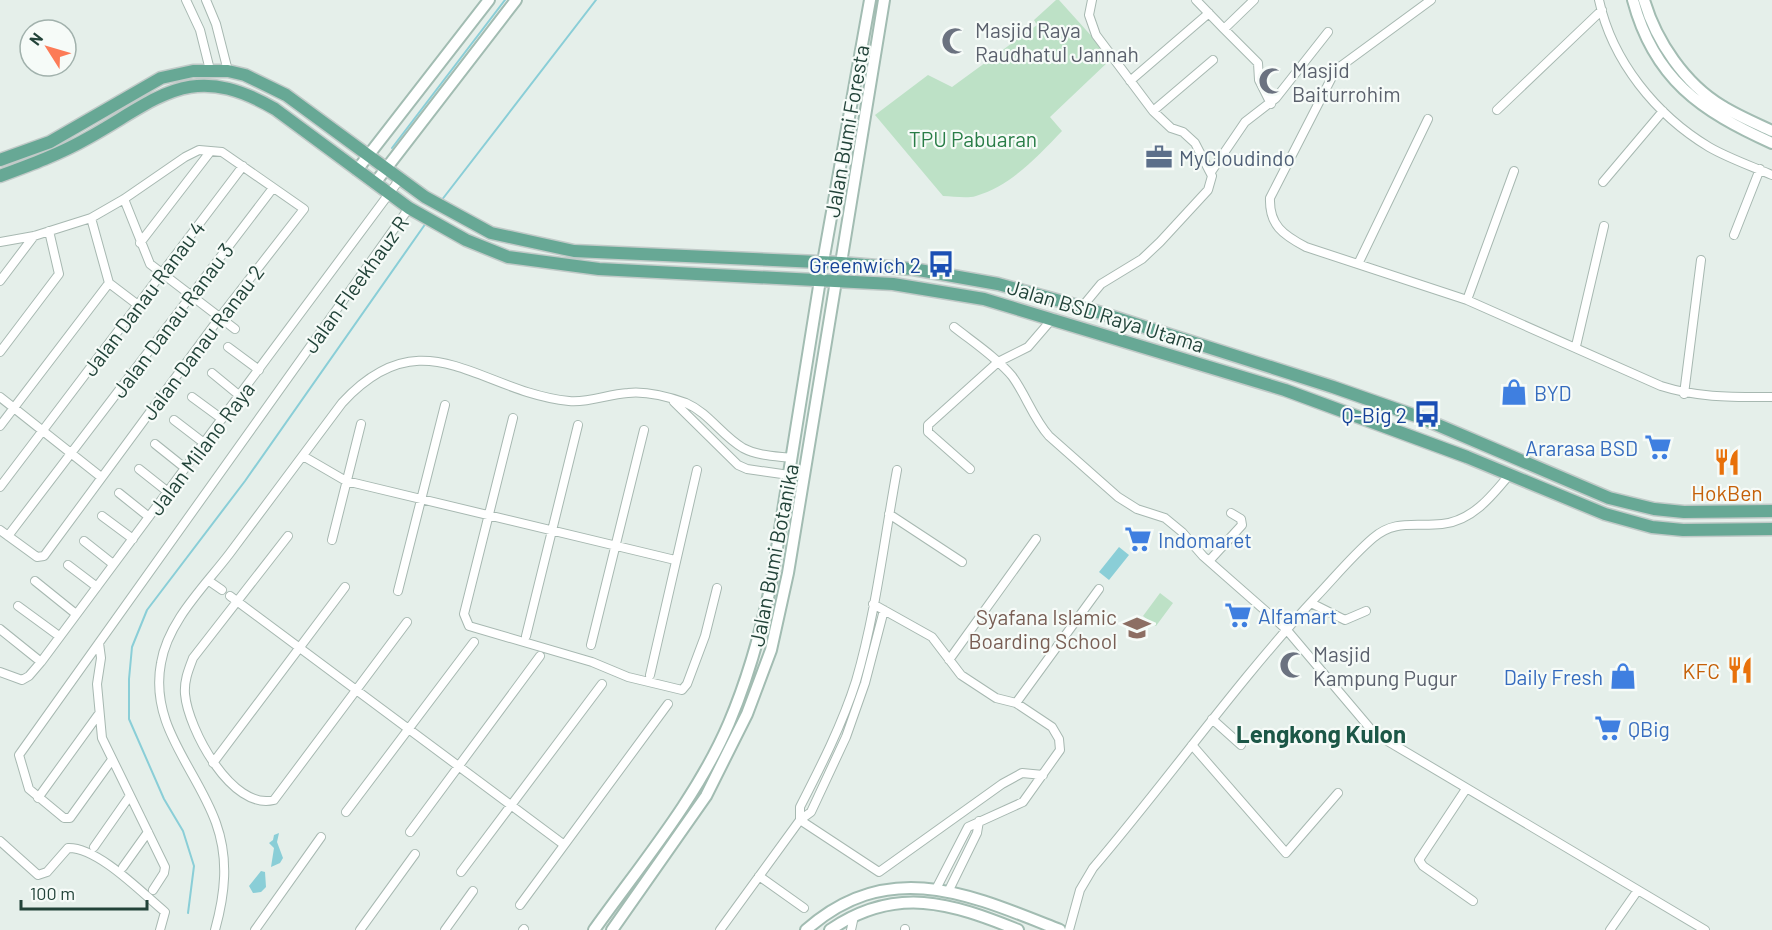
<svg xmlns="http://www.w3.org/2000/svg" width="1772" height="930" viewBox="0 0 1772 930" font-family="Barlow,sans-serif">
	<style>
		.green { fill: #bde1c6 }
		.water { fill: #8aced7 }
		.lines { fill: none; stroke-linecap: round; stroke-linejoin: round }
		.stream { stroke: #8aced7; stroke-width: 2 }
		.street-casing { stroke: #a7b8b1; stroke-width: 10 }
		.secondary-casing { stroke: #a2bcb2; stroke-width: 14 }
		.primary-casing { stroke: #c1cac8; stroke-width: 15 }
		.street { stroke: #fff; stroke-width: 8 }
		.secondary { stroke: #fff; stroke-width: 10 }
		.primary { stroke: #67a895; stroke-width: 12 }
		.labels { text-anchor: middle; dominant-baseline: central; stroke-width: 4.5; stroke-linejoin: round; paint-order: stroke }
		.worship-label { font-size: 21px; fill: #5b616d; stroke: #f6fbf8; text-anchor: start }
		.street-label { font-size: 21px; fill: #224339; stroke: #f6fbf8 }
		.park-label { font-size: 21px; fill: #297d47; stroke: #f6fbf8 }
		.service-label { font-size: 21px; fill: #4e5e75; stroke: #f6fbf8; text-anchor: start }
		.transit-label { font-size: 21px; fill: #164399; stroke: #f6fbf8; text-anchor: end }
		.shop-label { font-size: 21px; fill: #366cbe; stroke: #f6fbf8; text-anchor: start }
		.food-label { font-size: 21px; fill: #c56008; stroke: #f6fbf8 }
		.education-label { font-size: 21px; fill: #785e54; stroke: #f6fbf8; text-anchor: end }
		.quarter-label { font-size: 24px; font-weight: bold; fill: #1c5747; stroke: #f6fbf8 }
	</style>
	<rect width="100%" height="100%" fill="#e5efea"/>
	<!-- green -->
	<path class="green" d="M1056,0H1059L1095,40L1109,61L1050,117L1062,131C1038,156 1011,186 976,196C966,199 953,196 943,196L875,115L928,75L952,87L1037,25L1034,20Z
		M1160,593L1173,603L1156,626L1143,616Z"/>
	<!-- water -->
	<path class="water" d="M1119,547L1129,555L1109,580L1099,572Z
		M279,833L277,842L283,858L280,863L271,867L274,848L269,843L273,840L274,835Z
		M261,871L265,872L266,887L261,892L253,893L249,886Z"/>
	<g class="lines">
		<!-- stream -->
		<path class="stream" d="M392,148L505,0
			M441,201L596,0
			M188,913L194,866L183,831L164,799L129,719V679L132,647L147,610L245,481L426,223"/>
		<defs>
			<path id="street" d="M186,0L200,30L210,70
				M206,0L216,24L228,71
				M1196,0L1224,29L1254,0
				M1431,0L1341,66L1332,77L1270,198C1269,225 1283,235 1306,247L1467,300L1661,386C1699,398 1733,397 1772,397
				M1599,0C1612,61 1656,115 1709,147C1728,158 1751,166 1772,175
				M1224,29L1258,63L1259,80L1271,104
				M1130,81L1209,13
				M1497,110L1602,10
				M1153,111L1213,60
				M1211,172L1245,122L1276,98L1328,32
				M1603,182L1663,111
				M124,199L150,264L235,329
				M1734,235L1760,169
				M0,242L34,236L91,218L124,199L185,157L199,150L222,152L304,209L220,317L44,556L37,557L0,530
				M140,243L210,152
				M1359,262L1428,119
				M0,281L34,236
				M109,283L138,305
				M1467,300L1514,171
				M1082,307L1101,284L1142,259L1160,242L1208,190L1212,176L1195,143L1183,132L1171,128L1153,111L1096,35L1089,15L1092,0
				M954,327C973,342 996,357 1012,376C1026,395 1033,418 1049,436L1118,497L1137,509L1165,518L1182,532L1203,556L1286,629L1374,733L1705,930
				M1576,346L1604,226
				M228,347L259,370
				M0,352L59,274L49,231
				M212,373L240,396
				M1684,394L1701,260
				M0,397L101,477
				M192,397L222,419
				M674,402L738,465L747,469L789,475
				M513,418L464,614L469,626L592,662L628,677L682,690L687,684L705,636L717,588
				M174,420L204,443
				M0,426L109,283L91,218
				M155,444L185,468
				M303,456L346,481L675,560
				M139,469L168,492
				M970,469L928,432V425L998,362L1028,347L1053,318
				M0,487L243,166
				M119,493L149,517
				M889,514L962,562
				M102,516L133,539
				M8,536L273,188
				M288,536L193,658C188,671 184,681 185,694C188,729 232,811 274,800L407,622
				M332,540L361,424
				M84,541L113,564
				M1209,561L1242,525L1241,519L1231,513
				M68,565L97,587
				M35,581L76,614
				M209,581L222,590
				M398,591L445,405
				M230,596L563,844
				M1311,603L1345,620L1366,611
				M873,604L932,637L961,675L996,698L1016,703L1052,727L1059,739L1060,750L1023,802L968,827L936,889
				M18,606L59,636
				M0,629L41,662
				M526,636L578,425
				M99,643L101,658L97,684L102,738L165,867L164,873L153,890
				M591,645L644,430
				M949,660L1036,539
				M0,672L22,680L29,676L41,662L400,179
				M650,675L697,470
				M1016,703L1099,589
				M1212,719L1241,745
				M1192,745L1286,853L1338,793
				M111,761L70,818H64L29,789L19,755L409,208
				M213,763L345,587
				M1466,789L1419,860L1423,866L1473,901
				M38,798L98,715
				M346,812L474,642
				M800,820V807C821,766 842,725 856,681C876,613 884,540 897,470
				M800,820L879,872L1002,784L1022,773L1043,775
				M410,832L540,656
				M0,841L38,875L47,872L68,848C98,847 142,893 165,912L160,930
				M94,847L129,797
				M123,867L148,832
				M461,872L602,684
				M759,876L804,908
				M949,890L977,833L979,821
				M520,905L668,704
				M905,929V930
				M215,930C225,894 229,859 216,823C197,769 149,726 161,663C168,621 205,586 230,553C267,503 305,453 342,403C424,314 479,392 569,401C589,403 608,394 628,393C646,391 669,397 686,403C709,413 722,436 743,448C758,456 776,456 792,458
				M255,930L321,837
				M360,930L415,854
				M445,930L473,891
				M523,930L524,929
				M720,930L800,820L811,812L846,737L865,683L884,610
				M851,930L854,916
				M1069,930L1080,890L1093,868C1169,779 1236,683 1316,597C1335,577 1352,556 1373,538C1395,519 1415,527 1442,524C1472,521 1492,496 1510,474
				M1610,930L1638,890"/>
			<path id="secondary" d="M1633,0C1654,79 1701,111 1772,143
				M1644,0C1656,41 1685,84 1722,106C1738,116 1755,123 1772,131
				M357,170L489,0
				M375,183L516,0
				M823,262L870,0
				M841,263L884,0
				M594,930C641,864 697,798 729,723C749,676 762,628 772,579L820,280
				M612,930L706,796L747,714L771,650L788,573L836,281
				M806,930C889,856 971,895 1060,930
				M830,930C896,885 951,903 1018,930"/>
			<path id="primary" d="M0,160L50,142L161,78L193,71H228L245,75L286,95L425,197L491,233L574,251L841,263L913,269L998,284L1082,307L1333,387L1419,417L1609,498L1654,509L1684,512L1772,511
				M0,176C30,165 60,154 88,138C161,97 191,60 275,109L409,208L466,240L508,257L599,269L893,284L984,299L1285,390L1467,457L1605,514L1652,527L1683,530L1772,529"/>
		</defs>
		<!-- street casing -->
		<use href="#street" class="street-casing"/>
		<!-- secondary casing -->
		<use href="#secondary" class="secondary-casing"/>
		<!-- primary casing -->
		<use href="#primary" class="primary-casing"/>
		<!-- street -->
		<use href="#street" class="street"/>
		<!-- secondary -->
		<use href="#secondary" class="secondary"/>
		<!-- primary -->
		<use href="#primary" class="primary"/>
	</g>
	<!-- icons -->
	<defs>
		<symbol id="mosque-bare" viewBox="-9 -9 18 18"><path d="M3.5-4.9A6 6 0 1 0 3.5 4.9A5 5 0 1 1 3.5-4.9Z" fill="#6b7280" stroke="#f6fbf8" stroke-width="2.5" paint-order="stroke"/></symbol>
		<symbol id="office-bare" viewBox="-9 -9 18 18"><path d="M-6-3h4V-5.5h4V-3h4V5H-6ZM-1-4.5V-3h2v-1.5ZM-6 0V1H6V0Z" fill="#5c6f8a" stroke="#f6fbf8" stroke-width="2.5" paint-order="stroke"/></symbol>
		<symbol id="bus-bare" viewBox="-9 -9 18 18"><path d="M-5-6H5V4H4V6H2V4H-2V6H-4V4H-5ZM-3.5-4V0h7V-4ZM-3.5 1.2v1.5H-2V1.2ZM2 1.2v1.5H3.5V1.2Z" fill="#1a4fb4" stroke="#f6fbf8" stroke-width="2.5" paint-order="stroke"/></symbol>
		<symbol id="shop-bare" viewBox="-9 -9 18 18"><path d="M-5-2.5h2.3a2.7 3.5 0 0 1 5.4 0H5L5.5 6h-11ZM-1.5-2.5h3a1.5 2.3 0 0 0-3 0Z" fill="#3f7fe0" stroke="#f6fbf8" stroke-width="2.5" paint-order="stroke"/></symbol>
		<symbol id="supermarket-bare" viewBox="-9 -9 18 18"><path d="M-6-5.5h2.5l.6 2H6L4.5 2H-2.5L-4.4-4H-6ZM-1.5 3.2a1.3 1.3 0 1 0 .1 0ZM3 3.2a1.3 1.3 0 1 0 .1 0Z" fill="#3f7fe0" stroke="#f6fbf8" stroke-width="2.5" paint-order="stroke"/></symbol>
		<symbol id="restaurant-bare" viewBox="-9 -9 18 18"><path d="M-5-6h1v4h1v-4h1v4h1v-4h1v5L-1.5 .5V6h-2V.5L-5-1ZM5-6V6H3V1.5H1.5Q1.5-4 5-6Z" fill="#e8710a" stroke="#f6fbf8" stroke-width="2.5" paint-order="stroke"/></symbol>
		<symbol id="school-bare" viewBox="-9 -9 18 18"><path d="M0-5L7-2L0 1L-7-2ZM-4 1L0 2.5L4 1V4Q0 6-4 4Z" fill="#8d6e63" stroke="#f6fbf8" stroke-width="2.5" paint-order="stroke"/></symbol>
	</defs>
	<g fill-rule="evenodd">
		<use href="#mosque-bare" x="936" y="22" width="38" height="38"/>
		<use href="#mosque-bare" x="1253" y="62" width="38" height="38"/>
		<use href="#office-bare" x="1140" y="138" width="38" height="38"/>
		<use href="#bus-bare" x="922" y="245" width="38" height="38"/>
		<use href="#shop-bare" x="1495" y="373" width="38" height="38"/>
		<use href="#bus-bare" x="1408" y="395" width="38" height="38"/>
		<use href="#supermarket-bare" x="1639" y="428" width="38" height="38"/>
		<use href="#restaurant-bare" x="1708" y="443" width="38" height="38"/>
		<use href="#supermarket-bare" x="1119" y="520" width="38" height="38"/>
		<use href="#supermarket-bare" x="1219" y="596" width="38" height="38"/>
		<use href="#school-bare" x="1118" y="609" width="38" height="38"/>
		<use href="#mosque-bare" x="1274" y="646" width="38" height="38"/>
		<use href="#restaurant-bare" x="1721" y="651" width="38" height="38"/>
		<use href="#shop-bare" x="1604" y="657" width="38" height="38"/>
		<use href="#supermarket-bare" x="1589" y="709" width="38" height="38"/>
	</g>
	<g class="labels">
		<!-- worship labels -->
		<g class="worship-label">
			<text x="975" y="29">Masjid Raya<tspan x="975" dy="24">Raudhatul Jannah</tspan></text>
			<text x="1292" y="69">Masjid<tspan x="1292" dy="24">Baiturrohim</tspan></text>
			<text x="1313" y="653">Masjid<tspan x="1313" dy="24">Kampung Pugur</tspan></text>
		</g>
		<!-- street labels -->
		<g class="street-label">
			<text transform="translate(846 131) rotate(-80)">Jalan Bumi Foresta</text>
			<text transform="translate(355 284) rotate(-54)">Jalan Fleekhauz R</text>
			<text transform="translate(143 298) rotate(-53)">Jalan Danau Ranau 4</text>
			<text transform="translate(1106 315) rotate(17)">Jalan BSD Raya Utama</text>
			<text transform="translate(172 320) rotate(-53)">Jalan Danau Ranau 3</text>
			<text transform="translate(202 342) rotate(-53)">Jalan Danau Ranau 2</text>
			<text transform="translate(201 448) rotate(-53)">Jalan Milano Raya</text>
			<text transform="translate(773 555) rotate(-79)">Jalan Bumi Botanika</text>
		</g>
		<!-- park labels -->
		<g class="park-label">
			<text x="973" y="138">TPU Pabuaran</text>
		</g>
		<!-- service labels -->
		<g class="service-label">
			<text x="1179" y="157">MyCloudindo</text>
		</g>
		<!-- transit labels -->
		<g class="transit-label">
			<text x="921" y="264">Greenwich 2</text>
			<text x="1407" y="414">Q-Big 2</text>
		</g>
		<!-- shop labels -->
		<g class="shop-label">
			<text x="1534" y="392">BYD</text>
			<text x="1638" y="447" text-anchor="end">Ararasa BSD</text>
			<text x="1158" y="539">Indomaret</text>
			<text x="1258" y="615">Alfamart</text>
			<text x="1603" y="676" text-anchor="end">Daily Fresh</text>
			<text x="1628" y="728">QBig</text>
		</g>
		<!-- food labels -->
		<g class="food-label">
			<text x="1727" y="492">HokBen</text>
			<text x="1720" y="670" text-anchor="end">KFC</text>
		</g>
		<!-- education labels -->
		<g class="education-label">
			<text x="1117" y="616">Syafana Islamic<tspan x="1117" dy="24">Boarding School</tspan></text>
		</g>
		<!-- quarter labels -->
		<g class="quarter-label">
			<text x="1321" y="733">Lengkong Kulon</text>
		</g>
	</g>
	<!-- north arrow -->
	<g transform="translate(48 48) rotate(307)"><circle r="28" fill="#f6fbf8" stroke="#a1b1ac" stroke-width="1.5"/>
	<path d="M0-4.5L10 22L0 15L-10 22Z" fill="#fc7b57"/>
	<text y="-9" font-size="16" font-weight="bold" text-anchor="middle" fill="#224339">N</text>
	</g>
	<!-- scale -->
	<path d="M21 900v9h126v-9" fill="none" stroke="#224339" stroke-width="3"/>
	<text x="30" y="900" font-size="18" fill="#224339" stroke="#f6fbf8" stroke-width="4.5" paint-order="stroke">100 m</text>
</svg>
